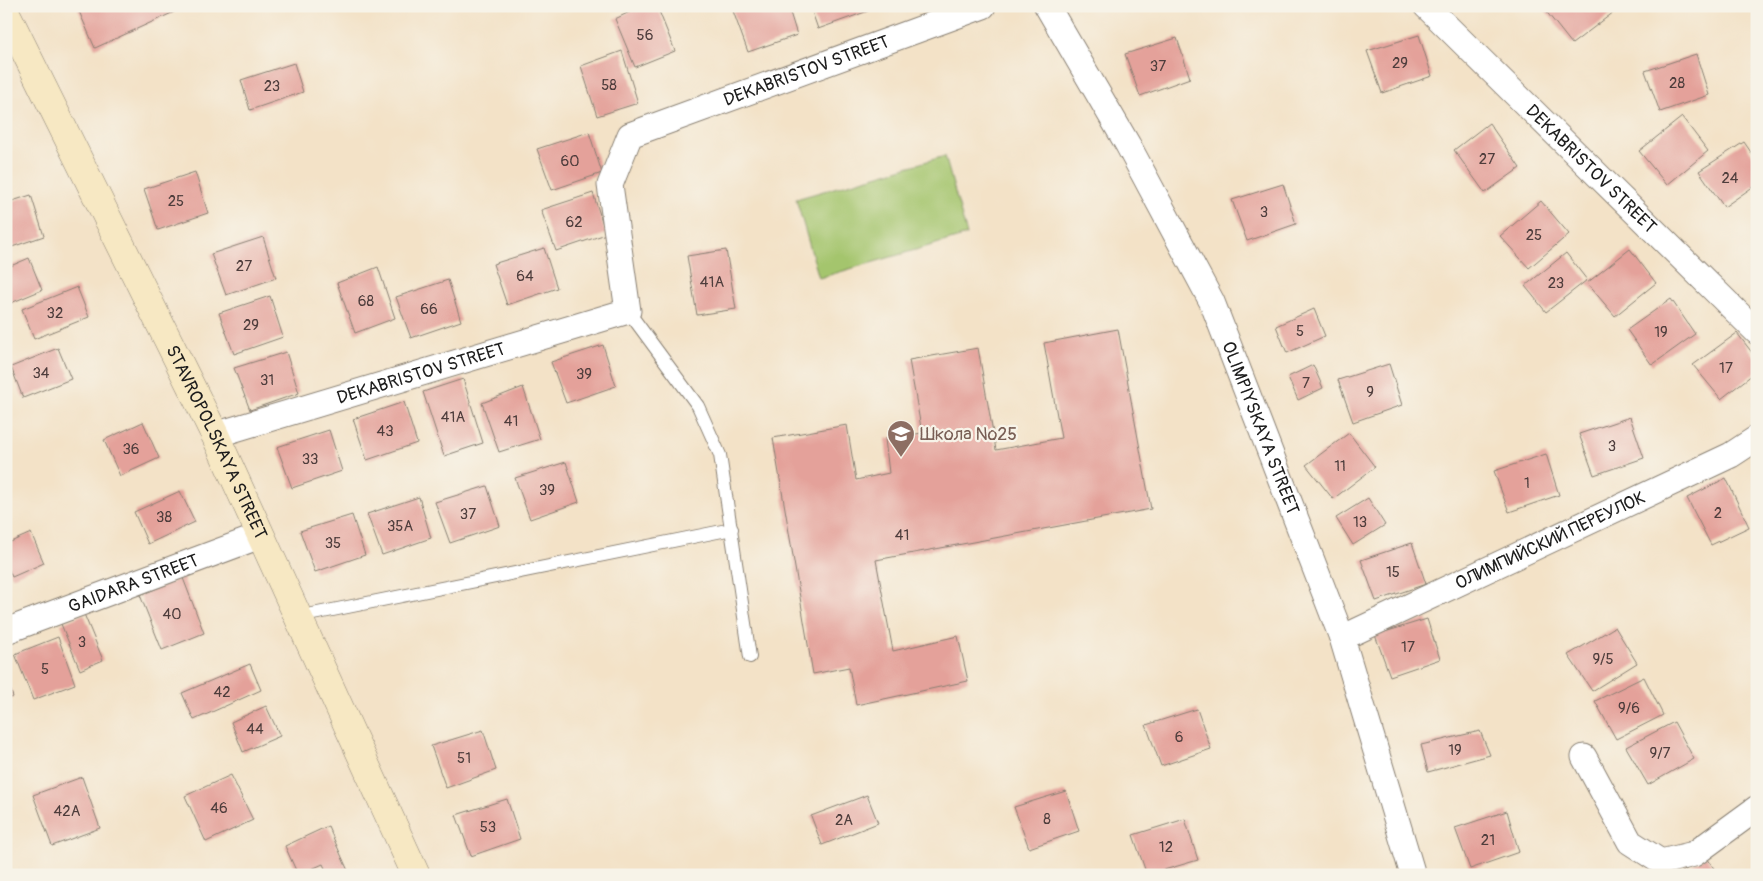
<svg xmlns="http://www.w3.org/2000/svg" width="1763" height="881" viewBox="0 0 1763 881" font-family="Pangolin,sans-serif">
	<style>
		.green { fill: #a4c56d; stroke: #607044 }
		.building { fill: #e4a19a }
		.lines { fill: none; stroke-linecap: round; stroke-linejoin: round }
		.service-casing { stroke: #887f72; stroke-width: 14 }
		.minor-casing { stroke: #887f72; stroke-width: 27 }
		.secondary-casing { stroke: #887f72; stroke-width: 29 }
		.service { stroke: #fff; stroke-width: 12 }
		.minor { stroke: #fff; stroke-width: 25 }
		.secondary { stroke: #f7e8c3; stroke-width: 28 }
		.labels { text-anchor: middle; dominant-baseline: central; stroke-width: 4.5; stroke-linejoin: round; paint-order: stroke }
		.number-label { font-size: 15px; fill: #4e3d3c }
		.street-label { font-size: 18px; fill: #1c1c1c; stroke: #f7f3e8 }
		.education-label { font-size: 18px; fill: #785e54; stroke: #f7f3e8; text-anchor: start }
	</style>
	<rect width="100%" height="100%" fill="#f7f3e8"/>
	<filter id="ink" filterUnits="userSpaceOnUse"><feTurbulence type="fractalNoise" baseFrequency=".02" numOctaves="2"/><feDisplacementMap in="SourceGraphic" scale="10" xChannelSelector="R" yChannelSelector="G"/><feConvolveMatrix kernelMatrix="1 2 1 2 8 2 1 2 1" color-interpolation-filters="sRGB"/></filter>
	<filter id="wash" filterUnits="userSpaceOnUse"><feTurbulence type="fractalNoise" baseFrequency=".0096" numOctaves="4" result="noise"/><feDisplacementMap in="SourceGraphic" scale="20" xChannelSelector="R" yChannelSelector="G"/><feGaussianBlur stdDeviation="1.12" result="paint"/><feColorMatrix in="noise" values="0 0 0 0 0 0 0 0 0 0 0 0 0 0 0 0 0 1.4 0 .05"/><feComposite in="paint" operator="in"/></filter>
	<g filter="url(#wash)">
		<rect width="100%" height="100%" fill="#f3e2c7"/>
		<!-- green -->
		<path class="green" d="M945,156L967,235L819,278L796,199Z"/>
		<g id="blocks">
			<!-- building -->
			<path class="building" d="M84,6H171L174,12L95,48L78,9Z
				M642,6H657L675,51L635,67L615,19Z
				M748,6H788L797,35L748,52L733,11Z
				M810,6H866L868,11L818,29Z
				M1550,6H1610L1614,12L1572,44L1545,10Z
				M1419,35L1432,76L1382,93L1367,51Z
				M1177,38L1190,78L1140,96L1125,54Z
				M622,51L638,103L597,116L581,66Z
				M1696,54L1709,95L1660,112L1645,71Z
				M294,63L303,92L250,110L241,80Z
				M1682,117L1708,151L1667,185L1639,151Z
				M1489,123L1520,168L1485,193L1454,150Z
				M589,132L602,173L552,190L537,149Z
				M1744,142L1757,161V184L1724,207L1699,171Z
				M195,172L208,213L158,230L144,189Z
				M1283,184L1296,224L1247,241L1232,200Z
				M593,193L606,234L556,251L541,210Z
				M31,195L44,236L6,249V203Z
				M1541,201L1569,234L1529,268L1500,236Z
				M263,237L276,278L226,295L211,254Z
				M544,248L557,288L507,305L493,264Z
				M1630,249L1656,283L1615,316L1587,283Z
				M726,250L736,309L697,315L687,256Z
				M1566,253L1587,280L1546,312L1525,286Z
				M29,258L42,290L6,305V268Z
				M378,267L395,318L355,333L337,283Z
				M448,280L461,321L411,338L396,297Z
				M77,287L89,317L34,339L22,309Z
				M270,296L283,337L234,354L219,313Z
				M1671,299L1695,334L1652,365L1627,330Z
				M1314,309L1325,336L1287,353L1276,326Z
				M1118,329L1151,509L876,560L893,651L958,636L968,681L856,705L849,667L813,674L773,438L847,425L856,480L889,473L885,439L922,433L909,360L978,348L996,450L1061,438L1044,343Z
				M1737,333L1757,359V371L1721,399L1693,365Z
				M603,345L616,386L566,403L551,362Z
				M58,348L71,379L23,398L11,367Z
				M286,352L299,393L250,410L234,368Z
				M1389,364L1402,405L1353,422L1338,380Z
				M1313,365L1323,388L1298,400L1288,377Z
				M463,379L483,443L444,456L423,392Z
				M523,387L540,439L499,452L482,403Z
				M404,402L417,443L367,460L353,419Z
				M1630,417L1644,458L1594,475L1579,434Z
				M143,422L159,458L120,476L104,440Z
				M329,430L342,471L292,488L277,447Z
				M1349,433L1375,467L1333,499L1306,465Z
				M1546,454L1559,495L1509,512L1494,471Z
				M566,462L579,502L530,519L515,478Z
				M1726,478L1749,527L1711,545L1687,498Z
				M487,486L500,526L450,543L435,502Z
				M180,491L195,522L148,544L134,512Z
				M419,497L431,538L382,555L367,514Z
				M1368,498L1385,525L1353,545L1336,518Z
				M352,515L365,555L315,572L300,531Z
				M31,533L44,563L12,577L6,564V544Z
				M1412,543L1426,584L1376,601L1361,560Z
				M183,578L204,633L162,650L140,595Z
				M84,614L103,660L80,670L61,624Z
				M1427,619L1440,659L1390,676L1375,635Z
				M1615,627L1637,663L1592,691L1568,655Z
				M58,637L75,684L33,700L15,654Z
				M250,664L261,690L194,720L182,693Z
				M1644,677L1663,715L1616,739L1595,701Z
				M6,678L13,697L6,700Z
				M266,706L280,736L243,752L231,722Z
				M1197,709L1211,749L1161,766L1146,725Z
				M1674,722L1694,759L1648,785L1626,747Z
				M483,730L496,770L446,788L431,746Z
				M1480,731L1490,755L1428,772L1421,745Z
				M231,775L253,820L206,842L185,796Z
				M82,777L100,828L52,846L33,795Z
				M1066,791L1079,831L1029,848L1014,807Z
				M867,795L878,823L822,845L811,816Z
				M507,799L520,839L471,856L456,815Z
				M1507,811L1519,852L1470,869L1455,828Z
				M1185,819L1198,860L1147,875L1133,835Z
				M328,826L349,873L328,875L323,864L298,875L285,846Z
				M1706,856L1718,875H1678Z"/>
		</g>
	</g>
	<g filter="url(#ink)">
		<use href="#blocks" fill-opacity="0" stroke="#887f72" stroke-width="1"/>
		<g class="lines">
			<defs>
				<path id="service" d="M628,311L698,406L720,455L750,657
					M298,617L732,529"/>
				<g id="minor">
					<path id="s1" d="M1047,6L1128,145L1212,302L1342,638L1413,875"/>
					<path id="s2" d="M1426,6L1757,332"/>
					<path id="s3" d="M215,435L628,311L610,185L630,135L983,6"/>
					<path id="s4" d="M6,631L260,536"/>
					<path id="s5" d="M1342,638L1731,455L1757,438"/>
					<path d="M1584,757L1630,842L1661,862L1694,854L1757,808"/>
				</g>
				<g id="secondary">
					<path id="s6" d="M6,13L215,435L416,875"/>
				</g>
			</defs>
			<!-- service casing -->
			<use href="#service" class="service-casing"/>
			<!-- minor casing -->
			<use href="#minor" class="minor-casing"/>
			<!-- secondary casing -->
			<use href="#secondary" class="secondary-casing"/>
			<!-- service -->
			<use href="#service" class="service"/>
			<!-- minor -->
			<use href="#minor" class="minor"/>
			<!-- secondary -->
			<use href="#secondary" class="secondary"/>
		</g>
	</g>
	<!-- icons -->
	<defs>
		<symbol id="school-pin" viewBox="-11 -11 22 30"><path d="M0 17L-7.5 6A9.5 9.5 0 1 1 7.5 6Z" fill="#8d6e63" stroke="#f7f3e8"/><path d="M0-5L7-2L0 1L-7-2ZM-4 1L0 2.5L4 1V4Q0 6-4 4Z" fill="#fff"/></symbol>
	</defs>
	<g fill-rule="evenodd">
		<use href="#school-pin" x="885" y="418" width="32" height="43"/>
	</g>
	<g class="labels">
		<!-- number labels -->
		<g class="number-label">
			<text x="645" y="35">56</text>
			<text x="1400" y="63">29</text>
			<text x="1158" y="66">37</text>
			<text x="1677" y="83">28</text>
			<text x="609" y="85">58</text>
			<text x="272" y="86">23</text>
			<text x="1487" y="159">27</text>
			<text x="570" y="161">60</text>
			<text x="1730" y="178">24</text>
			<text x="176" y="201">25</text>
			<text x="1264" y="212">3</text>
			<text x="574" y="222">62</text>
			<text x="1534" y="235">25</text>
			<text x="244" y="266">27</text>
			<text x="525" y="276">64</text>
			<text x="712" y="282">41А</text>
			<text x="1556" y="283">23</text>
			<text x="366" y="301">68</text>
			<text x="429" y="309">66</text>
			<text x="55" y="313">32</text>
			<text x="251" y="325">29</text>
			<text x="1300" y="331">5</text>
			<text x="1661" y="332">19</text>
			<text x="1726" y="368">17</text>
			<text x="41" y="373">34</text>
			<text x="584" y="374">39</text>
			<text x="267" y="380">31</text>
			<text x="1306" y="383">7</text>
			<text x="1370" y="392">9</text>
			<text x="453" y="417">41А</text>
			<text x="511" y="421">41</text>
			<text x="385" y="431">43</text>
			<text x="1612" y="446">3</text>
			<text x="131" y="449">36</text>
			<text x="310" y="459">33</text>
			<text x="1340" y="466">11</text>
			<text x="1527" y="483">1</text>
			<text x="547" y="490">39</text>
			<text x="1718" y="513">2</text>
			<text x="468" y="514">37</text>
			<text x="164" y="517">38</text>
			<text x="1360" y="522">13</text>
			<text x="400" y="526">35А</text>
			<text x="902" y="535">41</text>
			<text x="333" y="543">35</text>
			<text x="1393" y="572">15</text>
			<text x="172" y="614">40</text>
			<text x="82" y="642">3</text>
			<text x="1408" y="647">17</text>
			<text x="1603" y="659">9/5</text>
			<text x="45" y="669">5</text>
			<text x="222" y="692">42</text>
			<text x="1629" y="708">9/6</text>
			<text x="255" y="729">44</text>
			<text x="1179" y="737">6</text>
			<text x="1455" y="750">19</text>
			<text x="1660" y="753">9/7</text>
			<text x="464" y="758">51</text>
			<text x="219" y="808">46</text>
			<text x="67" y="811">42А</text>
			<text x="1047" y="819">8</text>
			<text x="844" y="820">2А</text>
			<text x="488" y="827">53</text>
			<text x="1488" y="840">21</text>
			<text x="1166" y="847">12</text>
		</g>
		<!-- street labels -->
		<g class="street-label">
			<text stroke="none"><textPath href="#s3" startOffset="800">DEKABRISTOV STREET</textPath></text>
			<text stroke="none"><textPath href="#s2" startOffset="232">DEKABRISTOV STREET</textPath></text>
			<text stroke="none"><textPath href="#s3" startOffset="215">DEKABRISTOV STREET</textPath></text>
			<text stroke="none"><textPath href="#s1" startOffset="474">OLIMPIYSKAYA STREET</textPath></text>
			<text stroke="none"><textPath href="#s6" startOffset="478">STAVROPOLSKAYA STREET</textPath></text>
			<text stroke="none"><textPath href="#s5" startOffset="230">ОЛИМПИЙСКИЙ ПЕРЕУЛОК</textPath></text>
			<text stroke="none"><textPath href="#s4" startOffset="136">GAIDARA STREET</textPath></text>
		</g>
		<!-- education labels -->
		<g class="education-label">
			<text x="920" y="434">Школа №25</text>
		</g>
	</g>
	<!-- margin -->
	<rect width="1763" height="881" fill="none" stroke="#f7f3e8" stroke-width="25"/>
</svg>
